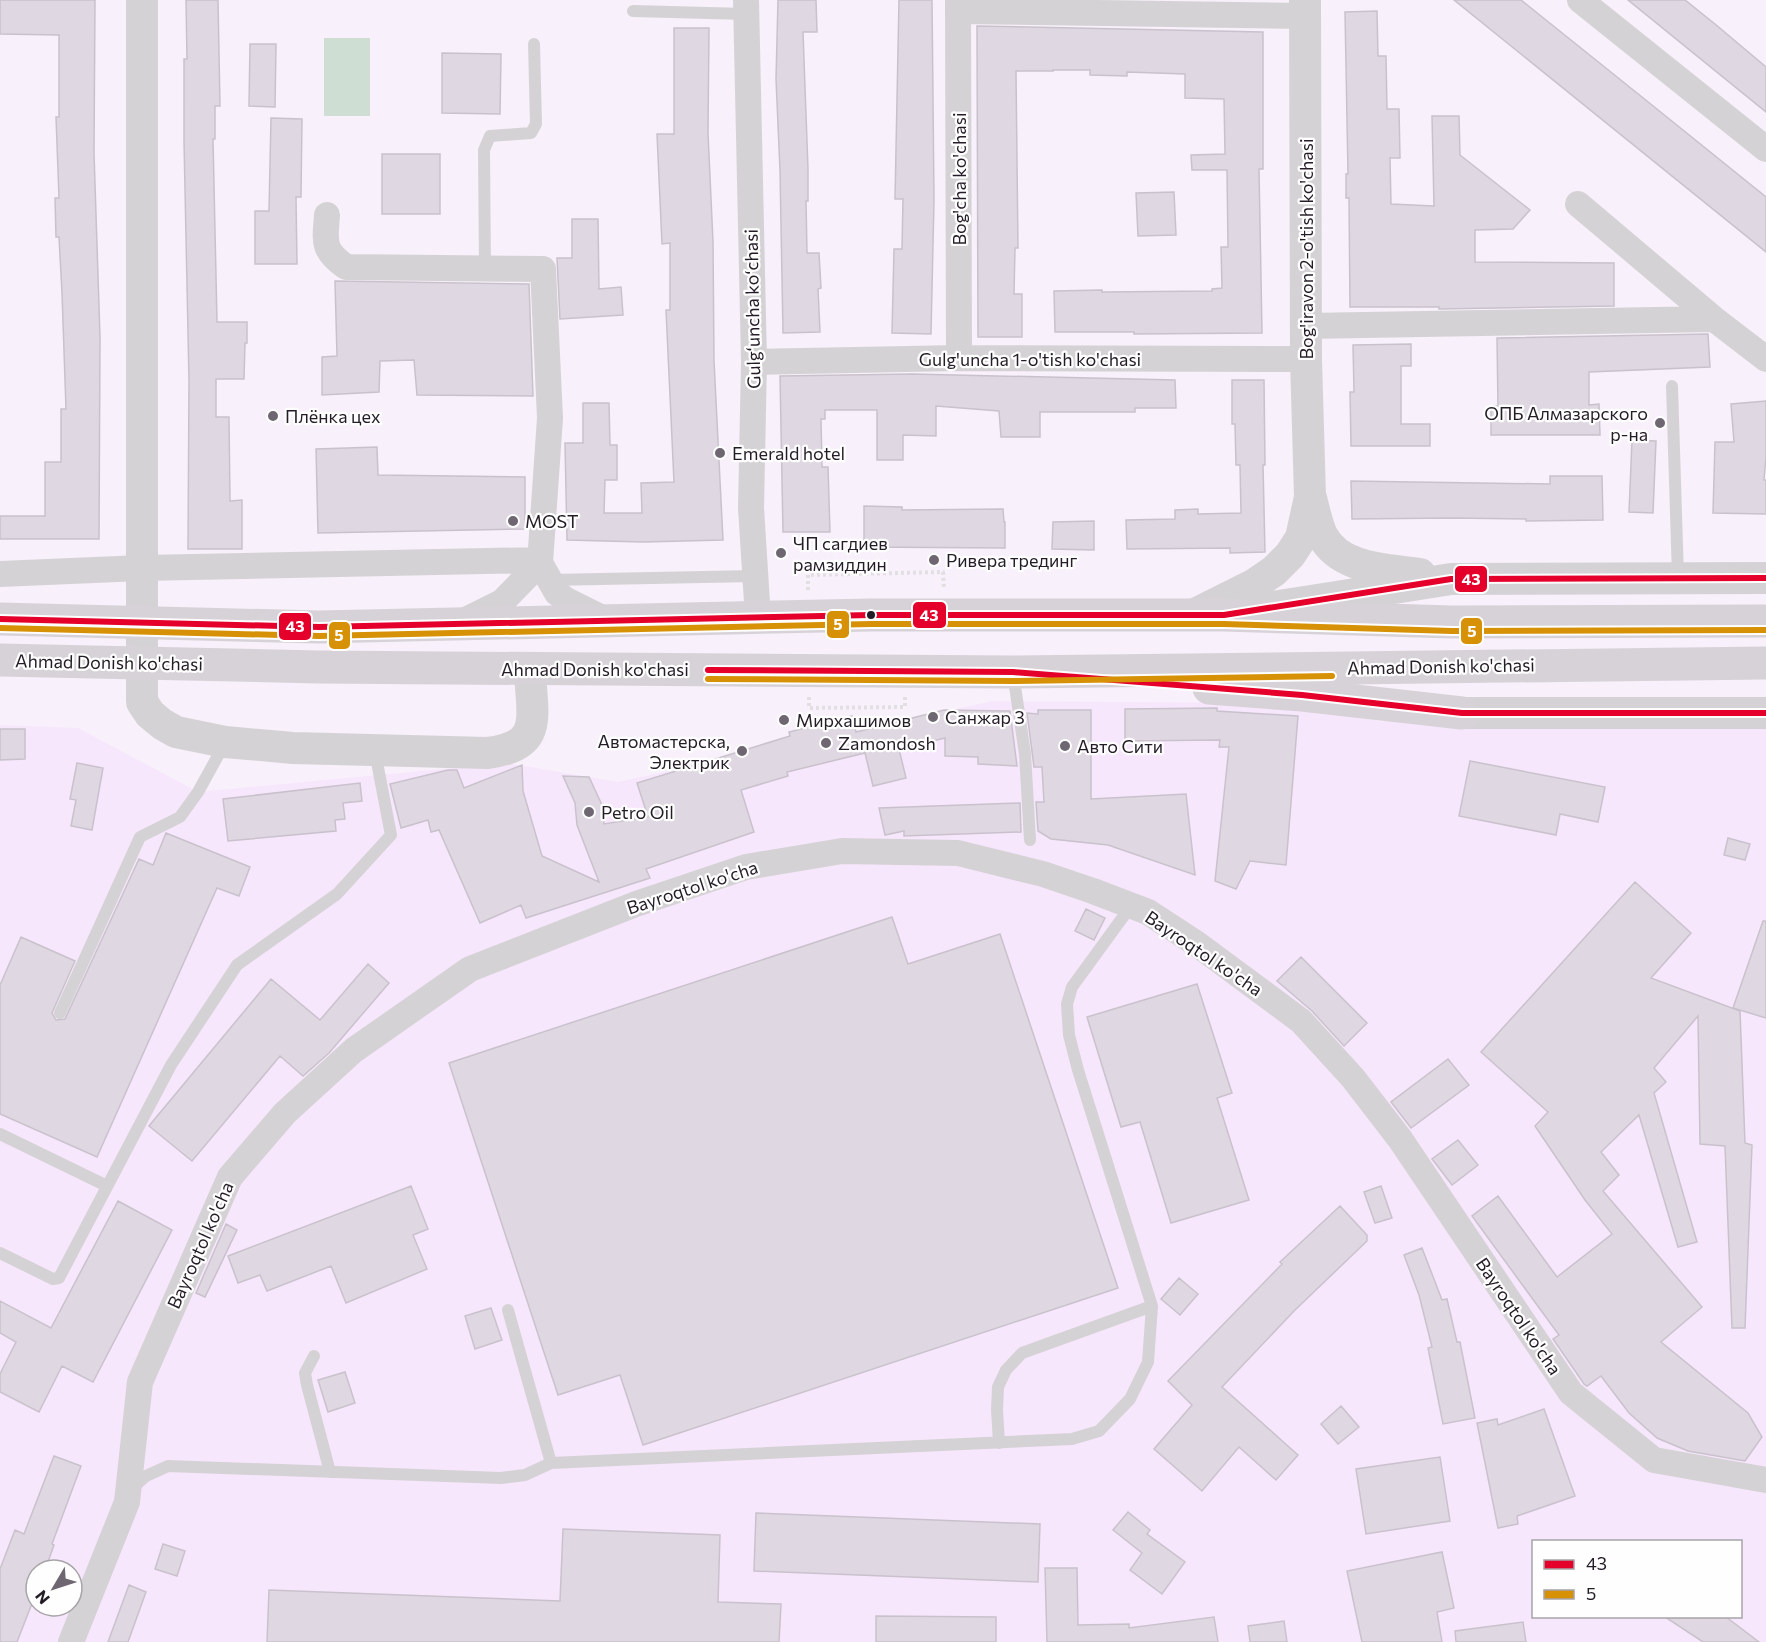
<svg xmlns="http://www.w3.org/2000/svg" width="1766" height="1642" viewBox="0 0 1766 1642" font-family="Commissioner,sans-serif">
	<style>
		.built { fill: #f7e7fc; fill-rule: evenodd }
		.green { fill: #ceded3 }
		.building { fill: #dfd7e1; stroke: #c9c2cc; stroke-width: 1.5 }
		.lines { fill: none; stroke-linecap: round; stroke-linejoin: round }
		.path { stroke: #e2dfe3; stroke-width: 4; stroke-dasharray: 3 3; stroke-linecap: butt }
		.service { stroke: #d5d2d5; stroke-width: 12 }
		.minor { stroke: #d5d2d5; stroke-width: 26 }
		.tertiary { stroke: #d5d2d5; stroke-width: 32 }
		.primary { stroke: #d7d2d8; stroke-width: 33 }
		.bus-1-casing { stroke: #fefefe; stroke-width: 10 }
		.bus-2-casing { stroke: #fefefe; stroke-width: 10 }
		.bus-1 { stroke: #e4002b; stroke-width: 6 }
		.bus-2 { stroke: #d79106; stroke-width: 6 }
		.poi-dot { fill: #6e6670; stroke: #fefefe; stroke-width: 2 }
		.bus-dot { fill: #241c26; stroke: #fefefe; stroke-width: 2 }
		.labels { text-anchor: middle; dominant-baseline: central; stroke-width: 4.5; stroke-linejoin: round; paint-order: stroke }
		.street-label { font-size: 18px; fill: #241c26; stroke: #fefefe }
		.poi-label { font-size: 18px; fill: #241c26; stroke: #fefefe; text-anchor: start }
		.line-badge { stroke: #fefefe; stroke-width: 2 }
		.badge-label { font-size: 16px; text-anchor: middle; font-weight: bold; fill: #fff }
	</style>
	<rect width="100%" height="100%" fill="#f8f0fa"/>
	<!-- built -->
	<path class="built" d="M993,701L1273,703L1378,721L1766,729V1642H0V725L78,728L198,792L507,763L618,782ZM1534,1542H1740V1616H1534ZM36,1570H72V1606H36Z"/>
	<!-- green -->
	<path class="green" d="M324,38H370V116H324Z"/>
	<!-- building -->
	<path class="building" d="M0,0H95L94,153L100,337L99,539H0V516H45V462H61V409H66L62,293L59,237H56L55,198H59L56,117H59V35L0,34Z
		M186,0H218L220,106H215V139H213L217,322H247V343H245L244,379H216V417H229L230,501L242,500V549H188L189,381L184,141V59H187Z
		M778,0H816L817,32H803L808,169V201H806L807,253H819L821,288L818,289L820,332L783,333L780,170L776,79Z
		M899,0H932L934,200L931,334L892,333L894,249H902L903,199H895Z
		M1454,0H1521L1642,97L1766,197V252Z
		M1628,0H1685L1715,24L1766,67V112Z
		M1377,11L1378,56H1386L1387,109H1399L1400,158H1390L1391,204L1434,206L1432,116H1459L1460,155L1530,210L1513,229L1475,230V262L1614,263V306L1439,309V307H1350L1349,198H1346V174H1348L1345,12Z
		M977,26L1263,32V169H1259L1262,333L1134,334V332H1055L1054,291L1102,290V292L1212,291V289L1222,288L1221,247H1228L1227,170H1192L1191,155L1225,154L1224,99L1185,98V74L1127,72V76L1090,75V70H1053V71H1016L1018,248H1015L1014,294H1022V337H978Z
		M674,28H709L708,133L713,242L714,361L723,540L643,542L567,540L565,443H583V403H609L610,445H617V480H605L604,513H642L641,483L674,482L666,310H670V243L662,244L657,134H674Z
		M250,44H276L275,107L249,106Z
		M442,53L501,54L500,114L442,113Z
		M271,118L302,119L301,197H296L297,264H255V211H269Z
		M382,154H440V214H382Z
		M1174,192L1176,235L1138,236L1136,193Z
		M572,219H598L599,289L621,287L623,315L560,319L557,258H572Z
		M335,281L529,284L533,396L417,395L414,360L380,361L379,392L322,395V357L337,356Z
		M1708,334L1710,367L1589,372V405L1599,404L1600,435H1491V406H1498L1497,338Z
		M1411,344V366H1401V424H1430V446H1351L1350,392H1354L1353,345Z
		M912,374L1175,380L1176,408H1135V412H1040V437H1001L999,411L936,406V436L903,435V460H877V410H825V419H821L822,467H828L830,532H783L780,376Z
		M1232,380H1264L1265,465H1263L1265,552L1230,553V548L1127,549L1126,520L1175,519V510L1198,509V514L1241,513L1240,465H1236L1235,424H1232Z
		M1766,401V456L1764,480H1766V514L1713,513L1715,442H1734L1731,404Z
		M1632,440L1656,441L1653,513L1629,512Z
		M377,447L378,475L525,477V529L318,533L316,449Z
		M1550,476H1602L1603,520L1526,521V519L1452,518L1352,519L1351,481L1550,484Z
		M864,506L902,507V510L1003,509L1004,522H1005V548L864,547Z
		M1094,521V550L1052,549L1053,522Z
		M1217,708V711L1298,716L1286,865L1250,861L1236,889L1215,881L1229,747H1219L1220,740L1125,741V709Z
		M944,710L1010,711L1017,766L978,764V757L945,756V738L899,749L906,778L873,786L865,753L787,772L788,776L741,790L754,832L646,869L650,878L526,918L521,905L480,923L439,830L431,832L428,820L401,828L390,784L448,770H457L464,788L522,765L523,791L542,856L599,882L577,825L575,803L563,776L589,777L602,805L604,824L648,817L637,783L790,736L789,732L852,716L856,732Z
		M1038,710H1091V799L1186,794L1195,875L1108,845L1051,839L1038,831L1036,802H1044L1042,767H1034L1027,713L1038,714Z
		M0,729H25V759L0,760Z
		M1470,761L1605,787L1598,822L1560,814L1556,835L1459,816Z
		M77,763L103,768L92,830L71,826L76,800L70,799Z
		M360,783L362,801L343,803L345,819L335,820L336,831L228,841L223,799Z
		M1020,803L1021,832L904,836V831L885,835L879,808Z
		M166,833L250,867L239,896L217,888L97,1157L0,1114V985L21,937L75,961L52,1013L56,1020L65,1019L139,859L153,865Z
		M1728,838L1750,844L1745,860L1724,855Z
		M1635,882L1691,933L1651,978L1740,1011L1745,1143L1752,1145L1745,1328H1732L1725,1146L1700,1144L1698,1016L1654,1068L1666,1082L1654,1093L1697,1242L1678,1247L1639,1115L1601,1152L1619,1175L1603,1191L1702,1307L1661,1342L1748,1413L1762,1437L1745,1461L1688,1451L1657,1438L1629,1413L1601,1376L1587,1386L1584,1384L1553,1339L1559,1335L1472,1216L1498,1196L1557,1277L1612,1234L1585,1200L1535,1126L1548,1112L1481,1052Z
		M1086,909L1105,918L1094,940L1075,931Z
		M892,917L908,964L1000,934L1118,1288L643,1445L620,1375L558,1395L449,1063Z
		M1763,921H1766V1018L1733,1008Z
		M1301,957L1367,1023L1344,1046L1312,1011L1277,981Z
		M368,964L389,983L329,1053L303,1076L280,1056L192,1161L149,1126L271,979L320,1020Z
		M1197,984L1232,1093L1217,1098L1249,1200L1171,1223L1140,1122L1121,1127L1087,1017Z
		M1448,1059L1469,1085L1411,1128L1391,1102Z
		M1458,1140L1478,1165L1452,1185L1432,1159Z
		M411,1186L428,1229L413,1235L427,1269L346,1303L331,1266L267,1291L260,1275L238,1283L228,1256Z
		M1381,1186L1392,1218L1375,1223L1364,1192Z
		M118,1201L172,1230L93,1382L62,1366L39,1412L0,1392V1374L16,1342L0,1333V1301L51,1328Z
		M1340,1206L1367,1235V1241L1294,1311L1222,1387L1298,1455L1276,1480L1239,1447L1202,1491L1154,1449L1192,1405L1168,1381L1282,1264L1280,1262Z
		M226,1224L237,1230L205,1297L196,1293Z
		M1422,1248L1442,1300L1447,1299L1457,1342H1460L1475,1418L1443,1424L1428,1348L1432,1347L1419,1295L1404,1255Z
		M1179,1278L1198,1294L1180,1315L1161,1299Z
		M491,1308L502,1340L475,1349L465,1316Z
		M345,1372L355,1403L328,1412L318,1380Z
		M1341,1406L1359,1427L1338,1444L1321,1424Z
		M1544,1409L1575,1496L1517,1516L1518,1524L1498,1528L1477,1423L1497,1419L1498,1425Z
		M54,1456L81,1466L52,1544L54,1545L45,1570H36V1593L17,1642H0V1569L15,1530L24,1534Z
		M1440,1457L1450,1521L1366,1534L1356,1469Z
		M1128,1512L1150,1530L1147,1534L1185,1562L1162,1594L1130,1570L1142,1553L1113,1530Z
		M756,1513L1040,1524L1038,1582L754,1571Z
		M563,1529L720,1535L718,1602L781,1604L779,1642H267L269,1590L560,1601Z
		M163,1544L185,1551L177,1576L155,1569Z
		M1442,1552L1454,1608L1437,1612L1442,1642H1362L1347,1571Z
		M1045,1568H1077L1078,1625L1129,1624V1628L1214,1617L1218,1642H1047Z
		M129,1585L146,1592L128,1642H108Z
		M876,1616L996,1617V1642H876Z
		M1665,1617H1726L1759,1642H1703Z
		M1284,1621L1287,1642H1250L1248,1626Z
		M1523,1622L1526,1642H1456L1455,1631Z"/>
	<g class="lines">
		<!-- path -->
		<path class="path" d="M808,590V575L943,572L944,589
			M809,697V708L905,707V696"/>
		<!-- service -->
		<path class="service" d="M633,11L746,14
			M485,268L484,150L490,136L531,133L536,124L534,44
			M1672,386L1678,577
			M549,580L755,576
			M1013,673L1025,754L1030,840
			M60,1013L140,837L180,817L198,792L225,743
			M0,1134L107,1186
			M0,1253L53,1279L59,1278L171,1065L237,965L337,894L391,835L375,752
			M508,1310L551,1463
			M314,1356L305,1373L307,1385L330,1472
			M999,1443L997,1410L998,1387L1006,1370L1022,1353L1152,1306
			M130,1490L146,1476L168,1466L501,1478L525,1475L551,1463L1072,1439L1099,1431L1130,1399L1148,1362L1152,1306L1078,1070L1069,1035L1067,1004L1072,987L1131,906"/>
		<!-- minor -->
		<path class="minor" d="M746,0L754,362L751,508L758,618
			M958,0L959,358
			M1580,0L1766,149
			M959,11L1305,16
			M1578,204L1714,319L1766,359
			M327,215C325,242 322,250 346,267L543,269L550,418L540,563L557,593L566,600L606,620
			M1306,326L1714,319
			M754,362L959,358L1306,359
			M0,574L142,568L540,560
			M462,622L502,602L540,563
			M71,1642L127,1502L140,1382L230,1177L285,1113L354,1050L470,969L636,904L746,867L842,851L958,853L1043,874L1093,891L1148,912L1197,944L1301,1021L1353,1078L1400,1139L1571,1393L1654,1460L1766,1480"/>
		<!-- tertiary -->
		<path class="tertiary" d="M142,0V702L150,714L162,724L176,732L225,742L293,748L487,753C546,746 531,715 530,669
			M1311,498C1314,510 1317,524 1322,535C1340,570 1387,569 1420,574
			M1267,608L1451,579L1766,578
			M1193,615L1255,584L1274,571L1290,555L1301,538L1310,497L1306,359L1305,0
			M1462,713H1766"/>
		<!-- primary -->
		<path class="primary" d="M0,619L319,627L871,615H1224L1452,622L1766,621
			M0,660L319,667L1013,672L1766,663
			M1209,688L1302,695L1462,713"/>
		<defs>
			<path id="bus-1" d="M0,619L319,627L871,615H1224L1451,579L1766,578
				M708,670L1013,672L1302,695L1462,713H1766"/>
			<path id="bus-2" d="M0,628L319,636L871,624H1224L1452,631L1766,630
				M708,679L1013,681L1332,676"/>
		</defs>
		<!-- bus-1 casing -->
		<use href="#bus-1" class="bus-1-casing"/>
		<!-- bus-2 casing -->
		<use href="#bus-2" class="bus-2-casing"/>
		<!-- bus-1 -->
		<use href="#bus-1" class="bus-1"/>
		<!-- bus-2 -->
		<use href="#bus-2" class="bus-2"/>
	</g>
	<!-- markers -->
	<g class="poi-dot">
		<circle cx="273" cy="416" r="6"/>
		<circle cx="1660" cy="423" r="6"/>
		<circle cx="720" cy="453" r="6"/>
		<circle cx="513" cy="521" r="6"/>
		<circle cx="781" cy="553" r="6"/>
		<circle cx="934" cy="560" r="6"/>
		<circle cx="933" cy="717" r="6"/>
		<circle cx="784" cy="720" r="6"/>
		<circle cx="826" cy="743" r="6"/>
		<circle cx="1065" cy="746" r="6"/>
		<circle cx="742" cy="751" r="6"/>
		<circle cx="589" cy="812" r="6"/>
	</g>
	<circle class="bus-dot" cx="871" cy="615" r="5"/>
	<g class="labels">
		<!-- street labels -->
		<g class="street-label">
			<text transform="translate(959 179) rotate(-90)">Bog'cha ko'chasi</text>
			<text transform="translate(1306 249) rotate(-90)">Bog'iravon 2-o'tish ko'chasi</text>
			<text transform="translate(752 309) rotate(-91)">Gulgʻuncha koʻchasi</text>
			<text x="1030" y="359">Gulg'uncha 1-o'tish ko'chasi</text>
			<text transform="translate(109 662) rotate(1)">Ahmad Donish ko'chasi</text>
			<text transform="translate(1441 666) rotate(-1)">Ahmad Donish ko'chasi</text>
			<text x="595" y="669">Ahmad Donish ko'chasi</text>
			<text transform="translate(692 887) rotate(-18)">Bayroqtol ko'cha</text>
			<text transform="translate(1204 953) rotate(34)">Bayroqtol ko'cha</text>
			<text transform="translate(200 1245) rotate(-66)">Bayroqtol ko'cha</text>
			<text transform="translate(1519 1316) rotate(56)">Bayroqtol ko'cha</text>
		</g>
		<!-- poi labels -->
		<g class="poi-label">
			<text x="1648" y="413" text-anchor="end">ОПБ Алмазарского<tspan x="1648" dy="21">р-на</tspan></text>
			<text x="285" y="416">Плёнка цех</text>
			<text x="732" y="453">Emerald hotel</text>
			<text x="525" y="521">MOST</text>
			<text x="793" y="543">ЧП сагдиев<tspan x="793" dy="21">рамзиддин</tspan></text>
			<text x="946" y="560">Ривера трединг</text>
			<text x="945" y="717">Санжар 3</text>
			<text x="796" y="720">Мирхашимов</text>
			<text x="730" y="741" text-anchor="end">Автомастерска,<tspan x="730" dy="21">Электрик</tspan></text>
			<text x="838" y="743">Zamondosh</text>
			<text x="1077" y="746">Авто Сити</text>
			<text x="601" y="812">Petro Oil</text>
		</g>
	</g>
	<g class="line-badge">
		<rect x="1454" y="565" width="34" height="28" rx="6" fill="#e4002b"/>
		<rect x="912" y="601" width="35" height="28" rx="6" fill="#e4002b"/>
		<rect x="826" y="610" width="24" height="29" rx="6" fill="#d79106"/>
		<rect x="278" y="612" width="34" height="29" rx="6" fill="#e4002b"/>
		<rect x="1460" y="617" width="23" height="28" rx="6" fill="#d79106"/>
		<rect x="328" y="621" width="23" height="29" rx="6" fill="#d79106"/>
	</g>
	<g class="badge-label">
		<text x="1471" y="585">43</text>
		<text x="929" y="621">43</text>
		<text x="838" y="630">5</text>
		<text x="295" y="632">43</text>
		<text x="1472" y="637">5</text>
		<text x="339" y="641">5</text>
	</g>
	<!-- legend -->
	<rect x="1532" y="1540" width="210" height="78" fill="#fefefe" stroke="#a7a4a8" stroke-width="1.5"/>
	<rect x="1544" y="1560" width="30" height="9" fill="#e4002b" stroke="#a7a4a8" stroke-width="1.5"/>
	<text x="1586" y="1570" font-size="18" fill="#241c26">43</text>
	<rect x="1544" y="1590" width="30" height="9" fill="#d79106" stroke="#a7a4a8" stroke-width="1.5"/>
	<text x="1586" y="1600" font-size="18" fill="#241c26">5</text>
	<!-- north arrow -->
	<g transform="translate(54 1588) rotate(231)"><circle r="28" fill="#fefefe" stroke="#a7a4a8" stroke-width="1.5"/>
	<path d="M0-4.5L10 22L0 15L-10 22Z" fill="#6e6670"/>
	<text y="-9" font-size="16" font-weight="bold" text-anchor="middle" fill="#241c26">N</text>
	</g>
</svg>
